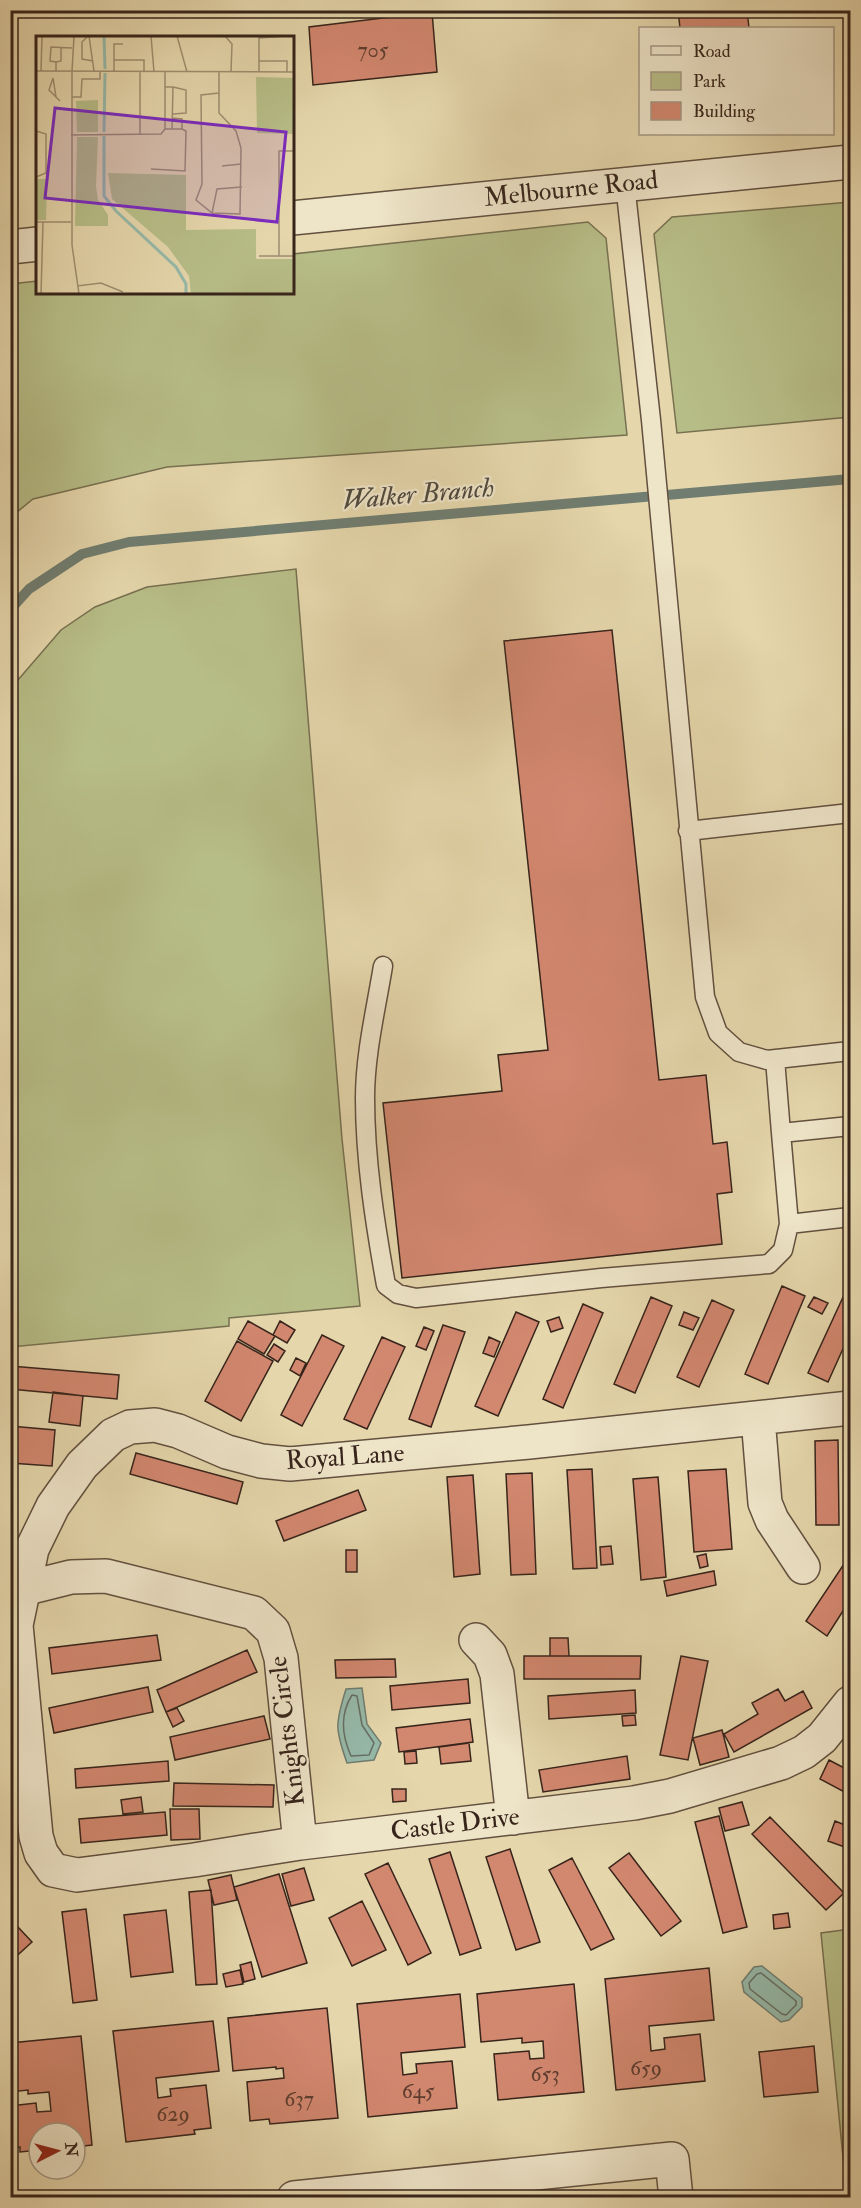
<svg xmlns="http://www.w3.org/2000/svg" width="861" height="2208" viewBox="0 0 861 2208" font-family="'IM FELL Double Pica',serif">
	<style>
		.green { fill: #b7bd87; stroke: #777051; stroke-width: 1.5 }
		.water { fill: #96b9a9; stroke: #707d70; stroke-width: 1.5 }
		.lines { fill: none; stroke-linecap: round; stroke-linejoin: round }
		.shore { stroke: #666e62; stroke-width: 1.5 }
		.stream { stroke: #707d70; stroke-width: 10 }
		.building { fill: #d2876f; stroke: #37241b; stroke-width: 1.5 }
		.service-casing { stroke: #62503f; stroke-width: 21 }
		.minor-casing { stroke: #62503f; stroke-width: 36 }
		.tertiary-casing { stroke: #62503f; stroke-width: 36 }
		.service { stroke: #eee4c8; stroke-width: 18 }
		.minor { stroke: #eee4c8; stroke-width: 33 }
		.tertiary { stroke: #eee4c8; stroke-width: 33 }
		.labels { text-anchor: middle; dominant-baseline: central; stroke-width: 4.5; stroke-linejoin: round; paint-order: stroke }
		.number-label { font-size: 22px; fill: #5e3d30 }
		.street-label { font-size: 26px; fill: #37241b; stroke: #eee4c8 }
		.water-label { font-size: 27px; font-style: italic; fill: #4f493e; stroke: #eee4c8 }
		.inset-river { fill: none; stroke: #96b9a9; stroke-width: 3 }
		.inset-road { fill: none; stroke: #9f8f71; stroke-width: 1.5 }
		.view { fill: #7b2cbf; fill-opacity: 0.15; stroke: #7b2cbf; stroke-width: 3 }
		.inset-edge { fill: none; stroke: #37241b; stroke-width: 3 }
	</style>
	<rect width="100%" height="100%" fill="#e5d6ab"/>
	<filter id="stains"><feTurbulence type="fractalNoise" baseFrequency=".00333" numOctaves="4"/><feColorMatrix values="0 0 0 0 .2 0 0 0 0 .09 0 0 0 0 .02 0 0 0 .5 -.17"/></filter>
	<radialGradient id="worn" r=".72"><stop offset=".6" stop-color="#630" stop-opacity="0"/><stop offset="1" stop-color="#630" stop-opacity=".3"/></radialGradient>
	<!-- green -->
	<path class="green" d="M850,202V417L677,433L654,234L672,217Z
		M588,222L606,238L627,435L167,467L33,499L11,517V284L37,281L38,292H292L293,254Z
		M296,569L342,1139L360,1306L229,1318V1326L11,1347V688L61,630L95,607L147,587Z
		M850,1929V2197L847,2198L821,1933Z"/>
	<!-- water -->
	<path class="water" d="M362,1688L367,1724L381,1743L374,1760L347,1763C335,1729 335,1724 346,1689Z
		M762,1966L802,1998V2007L789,2020L781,2022L744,1992L742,1982L754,1967Z"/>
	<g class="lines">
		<!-- shore -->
		<path class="shore" d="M352,1695L357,1696L362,1725L374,1743L369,1755L351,1756C342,1736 340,1714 352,1695Z
			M761,1973L796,2001V2005L786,2015L782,2014L750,1989L749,1983L757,1974Z"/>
		<!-- stream -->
		<path class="stream" d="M10,610L29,589L82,554L129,542L850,479"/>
	</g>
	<!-- building -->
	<path class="building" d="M678,10H747L749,28H680Z
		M432,12L437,72L313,85L309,27Z
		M844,586H850V653Z
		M612,630L659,1080L706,1075L713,1144L727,1142L732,1192L717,1194L722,1244L402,1278L383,1103L502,1091L498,1055L548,1050L504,641Z
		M850,1282V1333L828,1382L808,1373Z
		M782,1286L805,1296L768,1384L745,1374Z
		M651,1297L672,1306L635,1393L614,1384Z
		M814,1297L828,1303L822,1314L808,1307Z
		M712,1300L734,1310L699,1387L677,1377Z
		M583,1304L603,1313L563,1408L543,1399Z
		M516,1312L539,1322L498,1416L475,1406Z
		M684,1312L699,1318L693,1330L679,1325Z
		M559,1317L563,1328L551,1332L547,1321Z
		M248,1321L275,1336L264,1354L238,1339Z
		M280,1321L295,1330L287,1343L273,1335Z
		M443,1325L465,1332L431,1427L409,1419Z
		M424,1327L434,1331L426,1350L416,1346Z
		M322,1335L344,1346L302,1426L281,1415Z
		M382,1337L405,1347L367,1429L344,1419Z
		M489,1337L500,1342L494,1357L483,1353Z
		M237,1341L273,1361L241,1421L205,1401Z
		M274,1344L285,1351L278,1362L267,1355Z
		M296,1358L306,1363L300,1376L290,1370Z
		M10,1366L119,1375L117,1399L10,1389Z
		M53,1392L83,1396L80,1426L49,1422Z
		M10,1426L55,1430L52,1466L10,1463Z
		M838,1440L839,1525H816L815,1441Z
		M136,1453L243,1482L237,1504L130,1474Z
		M592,1469L597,1568L573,1569L567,1470Z
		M726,1469L732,1549L694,1552L688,1471Z
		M532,1473L536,1574L511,1575L506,1474Z
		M473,1475L480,1574L454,1577L447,1477Z
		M658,1477L666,1577L641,1580L633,1479Z
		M358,1490L366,1510L284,1541L276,1521Z
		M10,1540L17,1541L11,1567H10Z
		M611,1546L613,1564L601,1565L600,1547Z
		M346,1550H357V1572H346Z
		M706,1554L708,1566L700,1568L697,1556Z
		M850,1555V1600L827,1636L806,1621Z
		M714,1571L716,1585L667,1596L664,1581Z
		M157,1635L161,1660L52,1674L49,1648Z
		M550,1638H568L569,1656H550Z
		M247,1650L257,1672L166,1712L157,1690Z
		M524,1656H641L640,1679H524Z
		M681,1656L708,1661L688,1760L660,1755Z
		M395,1659L396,1677L336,1678L335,1660Z
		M468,1679L470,1703L392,1710L390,1686Z
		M148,1687L153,1712L54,1733L49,1708Z
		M778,1689L785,1701L803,1691L812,1708L734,1752L724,1734L758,1714L752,1703Z
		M635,1690L636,1713L549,1719L548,1696Z
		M177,1708L184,1721L173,1727L166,1712Z
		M635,1715L636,1725L623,1726L622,1716Z
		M264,1716L270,1739L175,1760L170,1737Z
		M470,1719L473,1742L399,1752L396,1728Z
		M722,1730L729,1757L700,1765L693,1738Z
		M469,1743L471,1761L441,1764L439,1747Z
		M416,1751L417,1763L405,1764L404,1752Z
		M627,1756L630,1779L543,1792L539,1770Z
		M829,1760L850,1771V1795L820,1779Z
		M168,1761L169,1781L76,1788L75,1769Z
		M174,1783L274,1785L273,1807L173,1806Z
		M392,1789H406V1801L393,1802Z
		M141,1797L143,1812L123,1814L121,1800Z
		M742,1802L749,1825L725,1831L719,1808Z
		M170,1809H199L200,1839L171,1840Z
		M165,1812L167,1835L81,1843L79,1819Z
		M719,1816L747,1927L723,1933L695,1822Z
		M770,1817L844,1893L826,1910L752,1834Z
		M835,1821L850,1827V1849L828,1841Z
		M510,1849L540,1942L516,1950L486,1857Z
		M450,1852L481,1948L460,1955L429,1859Z
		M629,1853L681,1921L661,1936L609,1868Z
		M572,1858L614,1939L591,1950L549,1870Z
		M388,1863L431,1953L408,1965L365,1874Z
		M304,1868L314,1900L291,1906L282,1874Z
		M279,1874L307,1963L262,1977L234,1887Z
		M231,1875L237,1900L214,1905L208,1880Z
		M211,1890L217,1984L196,1985L189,1892Z
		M362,1901L386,1950L352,1966L329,1918Z
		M86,1909L97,2000L73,2003L62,1912Z
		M166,1910L173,1972L131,1977L124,1915Z
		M788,1913L790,1927L774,1929L773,1915Z
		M17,1926L32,1942L10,1962V1932Z
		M251,1962L255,1979L244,1982L240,1965Z
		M709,1968L714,2020L649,2026L651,2051L665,2049L664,2038L700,2034L705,2081L616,2090L605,1979Z
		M240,1970L243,1984L226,1987L223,1974Z
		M574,1984L584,2092L498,2100L494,2054L529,2051L530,2059L544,2058L543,2041L522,2043V2038L481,2042L477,1994Z
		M460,1994L465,2047L401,2053L403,2075L417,2073L416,2064L452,2061L457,2108L368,2117L357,2004Z
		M327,2008L338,2118L270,2124L269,2119L250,2121L247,2082L284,2078L283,2068L276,2069V2067L233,2071L228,2018Z
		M213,2021L219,2071L156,2078L158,2098L171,2096L170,2089L206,2085L211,2128L194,2130L195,2134L126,2142L113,2031Z
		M81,2036L92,2145L75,2147V2133H39V2150L20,2152V2147L10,2148V2106L36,2103L37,2112L51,2111L49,2092L28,2094V2090L10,2092V2043Z
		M814,2046L818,2092L764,2097L759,2052Z"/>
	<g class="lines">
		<defs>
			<path id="service" d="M625,184L651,420L705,997L718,1033L739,1052L767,1060L850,1051
				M688,831L850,813
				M383,966C376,1009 365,1054 365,1098C365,1160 375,1224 386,1285L398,1294L416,1298L601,1278L769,1264L783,1250L789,1224
				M775,1059L781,1133L850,1126
				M781,1133L789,1224L850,1217"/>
			<path id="minor" d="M850,1408L529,1442L290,1464L261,1461L227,1452L178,1431L155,1425L130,1427L113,1435L82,1465L53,1506L32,1549L16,1625L36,1836L41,1853L53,1870L77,1875L194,1860L300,1843L634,1803L670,1796L781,1763L804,1752L822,1738L850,1703
				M758,1418L765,1503L772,1520L803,1567
				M23,1589L71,1577L106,1576L254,1613L273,1631L281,1658L300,1843
				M476,1640L490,1655L497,1674L513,1818
				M294,2198L672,2159L676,2198"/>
			<path id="tertiary" d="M292,218L850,162
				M10,247L38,244"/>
		</defs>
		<!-- service casing -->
		<use href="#service" class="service-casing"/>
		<!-- minor casing -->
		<use href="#minor" class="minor-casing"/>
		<!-- tertiary casing -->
		<use href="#tertiary" class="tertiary-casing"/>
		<!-- service -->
		<use href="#service" class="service"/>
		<!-- minor -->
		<use href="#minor" class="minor"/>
		<!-- tertiary -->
		<use href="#tertiary" class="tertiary"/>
	</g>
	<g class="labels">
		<!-- number labels -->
		<g class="number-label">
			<text x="373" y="50">705</text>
			<text x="646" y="2068">659</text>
			<text x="545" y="2074">653</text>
			<text x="418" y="2091">645</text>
			<text x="299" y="2099">637</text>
			<text x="173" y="2114">629</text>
		</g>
		<!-- street labels -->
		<g class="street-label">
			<text transform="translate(571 189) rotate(-6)">Melbourne Road</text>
			<text transform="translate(345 1457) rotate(-4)">Royal Lane</text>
			<text transform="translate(287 1731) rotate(-97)">Knights Circle</text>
			<text transform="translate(455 1824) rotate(-7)">Castle Drive</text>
		</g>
		<!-- water labels -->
		<g class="water-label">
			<text transform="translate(418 494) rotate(-5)">Walker Branch</text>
		</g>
	</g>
	<!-- overview -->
	<g transform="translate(36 36)">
		<rect width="258" height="258" fill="#e5d6ab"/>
		<path d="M220,41L258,42V98L221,97ZM62,64V96H41L40,65ZM41,101H62L60,150L62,164L72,179V190H39ZM72,137L150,139V194L220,193V223H258V258H155L153,240L132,211L76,163ZM0,143H11L10,184H0Z" fill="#b7bd87"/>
		<path class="inset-river" d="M68,0L69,33M68,96L69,37M68,100V160L80,175M80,175L140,231L150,248V258"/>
		<path class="inset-road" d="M52,0L46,6V23L57,25M53,0L58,35M115,0L118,36M141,0L151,36M189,0L196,8L195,36M223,1V25M223,2L250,0M78,24V8H87M20,26L25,25V12M0,35L258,36M5,35L6,0M20,35V26L14,25L15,11L36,12M36,35V209L43,258M36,35L38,0M78,36V24H108V36M104,36V99M183,36V77L200,95L205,112L204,178L176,177L160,164L166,148L165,59L183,57M223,36V25H251V36M17,42L13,54L24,65M17,42L20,61M129,51H137L136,93H129M36,61H45L46,43H64V36M137,78L150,77V54L137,51M136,93H146V83L137,82M0,95L10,98V137L0,141M35,99L125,98L129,93V36M186,130L205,128M115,133L149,135L150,95L146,93M176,177L181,153L206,151M0,186H35M223,220H258M243,220V115H258M41,250L65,247L87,256M5,258L7,186"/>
		<path class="view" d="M19,72L250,96L241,186L9,162Z"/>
		<rect width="258" height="258" class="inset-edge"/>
	</g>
	<!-- margin -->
	<rect width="861" height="2208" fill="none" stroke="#e5d6ab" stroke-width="36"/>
	<rect x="12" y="12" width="837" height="2184" fill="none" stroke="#37241b" stroke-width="3"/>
	<rect x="18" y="18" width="825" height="2172" fill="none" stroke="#37241b" stroke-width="1.5"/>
	<!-- legend -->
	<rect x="639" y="27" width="195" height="108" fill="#eee4c8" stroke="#a59783" stroke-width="1.5"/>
	<rect x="651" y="46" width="30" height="9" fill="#eee4c8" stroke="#a59783" stroke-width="1.5"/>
	<text x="693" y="57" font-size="18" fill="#37241b">Road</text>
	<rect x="651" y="72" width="30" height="18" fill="#b7bd87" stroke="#a59783" stroke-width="1.5"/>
	<text x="693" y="87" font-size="18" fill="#37241b">Park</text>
	<rect x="651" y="102" width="30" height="18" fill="#d2876f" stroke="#a59783" stroke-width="1.5"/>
	<text x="693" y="117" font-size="18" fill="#37241b">Building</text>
	<!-- north arrow -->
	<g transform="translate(57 2151) rotate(84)"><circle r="28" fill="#eee4c8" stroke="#a59783" stroke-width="1.5"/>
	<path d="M0-4.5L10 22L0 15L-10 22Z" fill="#8f2418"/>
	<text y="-9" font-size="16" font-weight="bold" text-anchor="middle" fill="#37241b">N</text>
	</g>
	<rect width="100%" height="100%" filter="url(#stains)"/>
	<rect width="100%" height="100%" fill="url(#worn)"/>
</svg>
